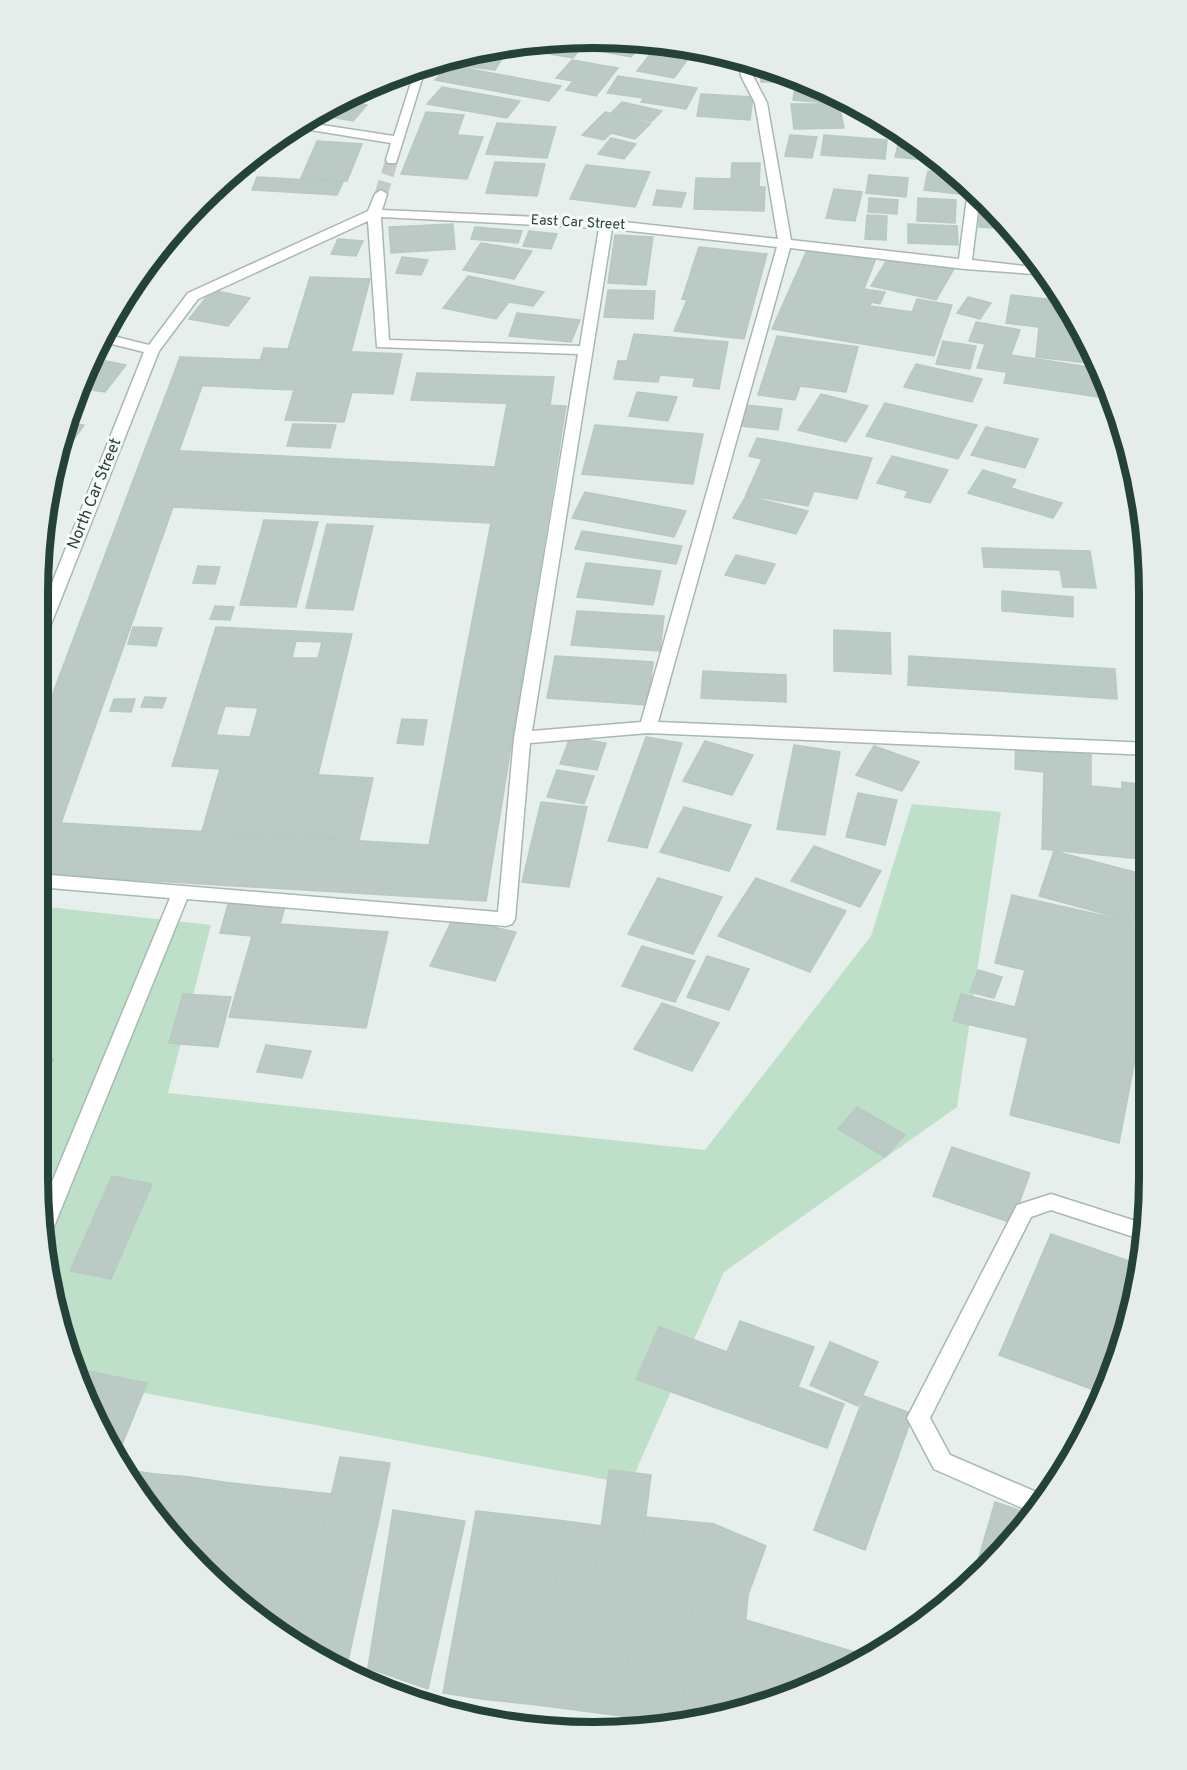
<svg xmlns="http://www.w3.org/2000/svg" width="1187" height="1770" viewBox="0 0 1187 1770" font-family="Overpass,sans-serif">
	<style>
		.green { fill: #bfe0c8 }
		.building { fill: #bbcac4; stroke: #b8c9c2; stroke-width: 1.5; fill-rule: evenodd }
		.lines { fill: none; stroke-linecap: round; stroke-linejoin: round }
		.minor-tunnel { stroke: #bfccc8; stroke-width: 13; stroke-dasharray: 13 7; stroke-linecap: butt }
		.minor-casing { stroke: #a8b8b2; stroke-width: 3 }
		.minor { fill: #fff; fill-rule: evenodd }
		.labels { text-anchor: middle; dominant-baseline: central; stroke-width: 6; stroke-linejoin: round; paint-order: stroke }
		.far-street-label { font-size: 14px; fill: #24423a; stroke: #f7fbf9 }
		.street-label { font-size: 16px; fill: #24423a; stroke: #f7fbf9 }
		.rim { fill: none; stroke: #24423a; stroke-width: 8 }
	</style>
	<rect width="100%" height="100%" fill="#e6efeb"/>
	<!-- green -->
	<path class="green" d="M912,804L1001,812L957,1107L724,1272L630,1484L80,1381L67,1355L38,1177V1097L47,1079L38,1076V927L48,907L211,925L168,1093L705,1150L871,936Z"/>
	<!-- building -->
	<path class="building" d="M593,38L643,43L631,57L595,50L599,46L585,43L573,58L532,51L539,43Z
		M658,44L693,47L696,48L674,78L637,71Z
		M495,47L508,49L495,70L461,66L469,53Z
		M572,60L618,68L596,96L566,90L573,81L556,78Z
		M449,65L561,86L549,101L435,80Z
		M760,67H765L811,82H761Z
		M618,76L697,88L686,109L641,102L644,98L607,93Z
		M796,82L813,84L830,93L828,103L793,100Z
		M442,87L520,101L507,118L427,104Z
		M701,94L753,97L750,120L697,116Z
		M342,100L367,105L353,121L320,115Z
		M622,102L662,111L651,122L611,113Z
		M791,104H839L844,128L794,129Z
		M426,112L464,115L457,135L483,137L467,179L401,174Z
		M605,112L650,124L635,139L611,133L604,140L582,135Z
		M497,123L556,127L547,158L486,154Z
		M790,135L817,137L812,158L785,156Z
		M824,135L887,140L885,159L821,155Z
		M900,137L910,138L939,161L895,157Z
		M611,138L636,144L624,159L598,154Z
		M317,141L362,144L347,181L301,178Z
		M259,152L264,153L255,171L238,170Z
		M495,162L545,164L537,196L486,193Z
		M732,163H760L759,187H765L764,211L694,209L696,178L731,179Z
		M586,165L650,172L635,207L570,199Z
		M928,171L954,174L963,181L960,194L924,190Z
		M869,175L908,178L906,197L866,193Z
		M257,177L343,182L337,195L252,190Z
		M834,189L862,192L855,221L826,218Z
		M657,190L686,193L681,207L653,205Z
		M203,198L209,200L181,227L200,201Z
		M869,198L898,200L897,214L868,212Z
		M918,198L956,200L955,223L917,221Z
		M979,211L996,212L1010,229L979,227Z
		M867,215L887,216L886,240L865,239Z
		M453,224L455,249L391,253L389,227Z
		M908,224L957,226L958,245L908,243Z
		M475,227L522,231L518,243L471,239Z
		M529,231L557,234L551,249L523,246Z
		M615,235L653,237L646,285L608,283Z
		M338,239L363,241L356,256L331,254Z
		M481,243L532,251L514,279L463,270Z
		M699,247L767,254L744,339L674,331L687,300L682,299Z
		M808,248L876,258L864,289L885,292L880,304L871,302L870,306L912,312L917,299L952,305L934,356L772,329Z
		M891,253L955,267L936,300L871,286Z
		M402,257L428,260L421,275L396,273Z
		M468,276L544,292L533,306L509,302L496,319L443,308Z
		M310,277L370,279L351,352L288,349Z
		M212,290L250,298L228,326L189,319Z
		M608,290L655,291L653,319L604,317Z
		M1011,295L1064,301L1062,313L1072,314L1089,347L1088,363L1036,357L1039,327L1006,323Z
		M968,297L991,303L980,319L957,313Z
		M517,313L580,320L571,342L509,336Z
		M976,322L1020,330L1005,372L977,368L985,344L969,341Z
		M634,334L728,342L719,389L693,386L695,378L660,375L658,382L614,379L618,361H627Z
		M777,336L858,347L846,392L800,386L795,400L758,395Z
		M943,341L976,346L970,369L936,364Z
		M264,348L288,349L402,354L393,394L251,388Z
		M1011,355L1101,369L1108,384L1105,398L1004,383Z
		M180,357L260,360L251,388L170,384Z
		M106,361L126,365L105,392L85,389Z
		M916,364L982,379L972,402L904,387Z
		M417,373L554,377L550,405L411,400Z
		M170,384L202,386L179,451L145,449Z
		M294,390L352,392L344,422L285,420Z
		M637,392L677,397L668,421L629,416Z
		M821,394L868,406L846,442L798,430Z
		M507,403L566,406L556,470L495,467Z
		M885,403L977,425L958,459L866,436Z
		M747,405L782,409L778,430L742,426Z
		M69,423L84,425L60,459H57Z
		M293,424L336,425L330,448L287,446Z
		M595,425L703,434L693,484L582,474Z
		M986,427L1038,439L1025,468L971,455Z
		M757,438L872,458L857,499L814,491L808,506L746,495L762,459L749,456Z
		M145,449L556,470L486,901L38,874V733ZM173,507L491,523L429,845L61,823Z
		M892,456L948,470L930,503L905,497L908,491L877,483Z
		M983,470L1016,480L1011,488L1062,503L1053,518L968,493Z
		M585,492L686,511L674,537L572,518Z
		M746,496L808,511L796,534L733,518Z
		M264,520L318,522L296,607L240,605Z
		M327,524L373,526L353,610L306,608Z
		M582,531L682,546L676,564L575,549Z
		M982,548L1090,551L1096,588L1063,587L1060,570L984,567Z
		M736,555L775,564L765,584L725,575Z
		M586,563L661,571L653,605L577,597Z
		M198,566L220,567L215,584L193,583Z
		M1002,591L1073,597V617L1002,611Z
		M215,606L234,607L230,620L210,619Z
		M577,611L664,616L660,651L571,645Z
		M133,627L162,628L156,646L128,644Z
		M216,627L352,634L318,775L172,766ZM296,641L322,642L318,658H292ZM225,706L258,708L250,737L216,735Z
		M834,630L890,633L891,674L834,671Z
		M555,656L653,662L648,705L547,698Z
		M909,656L1115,669L1117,699L908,685Z
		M703,671L786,675V702L701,698Z
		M145,697L166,698L162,708L141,707Z
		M114,699H135L131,712L110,711Z
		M402,719L427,720L423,745L397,743Z
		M570,737L606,743L597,770L560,764Z
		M646,737L682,743L647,848L608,841Z
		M705,741L753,755L732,795L683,781Z
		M1016,743L1091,751V786L1122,789V782L1150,785V860L1042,849L1044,772L1015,769Z
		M794,745L840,752L825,835L777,829Z
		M874,746L919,762L902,791L856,775Z
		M220,769L373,778L359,840L202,831Z
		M557,770L594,776L584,804L547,797Z
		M858,793L897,800L885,845L846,837Z
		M541,802L587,807L569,887L522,882Z
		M684,807L751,825L729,871L660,852Z
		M814,846L881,871L860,907L791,881Z
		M1054,851L1150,876L1138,923L1039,896Z
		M658,878L722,897L693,954L628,934Z
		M756,878L846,911L810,972L718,936Z
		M1012,895L1150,926V1052L1137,1049L1119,1143L1010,1115L1028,1038L953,1021L961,994L1015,1007L1025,970L995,963Z
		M229,901L286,903L280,924L388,932L366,1028L229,1017L252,936L220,933Z
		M453,918L516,932L495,981L430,966Z
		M642,946L695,961L675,1002L622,986Z
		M707,956L749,969L729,1010L687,997Z
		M978,970L1002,977L994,998L970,992Z
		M183,994L231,997L218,1047L169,1043Z
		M662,1003L719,1023L692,1071L634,1049Z
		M266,1045L311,1051L302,1078L257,1072Z
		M38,1055L54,1060L38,1082Z
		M857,1107L905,1135L885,1157L838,1129Z
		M952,1147L1030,1173L1012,1223L933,1196Z
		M112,1176L152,1184L111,1279L70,1271Z
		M1051,1234L1141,1265L1139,1285L1102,1393L999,1355Z
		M740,1321L814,1347L798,1387L844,1404L827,1448L636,1379L659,1327L727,1352Z
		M830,1342L878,1362L858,1406L810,1385Z
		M73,1368L147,1383L117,1457Z
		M864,1396L913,1414L865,1550L814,1530Z
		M340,1457L390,1463L379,1519L327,1513Z
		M123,1469L155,1474L146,1502L131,1486Z
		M609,1470L651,1475L621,1716L576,1710Z
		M155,1474L190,1477L174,1532L146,1502Z
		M190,1477L231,1483L209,1568L174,1532Z
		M231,1483L286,1489L254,1617L209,1568Z
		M286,1489L331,1494L297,1642L254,1617Z
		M995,1502L1027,1513L987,1569L972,1581Z
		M393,1510L465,1521L428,1689L368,1668Z
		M476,1511L512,1515L481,1699L443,1693Z
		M327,1513L379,1519L346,1670L297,1642Z
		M512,1515L565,1521L537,1705L481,1699Z
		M646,1517L714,1524L697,1567L681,1723L621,1716Z
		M565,1521L601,1526L576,1710L537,1705Z
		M714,1524L766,1546L748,1595L738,1708L702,1722L681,1723L697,1567Z
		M746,1620L862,1654L860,1662L738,1708Z"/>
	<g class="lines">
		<!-- minor-tunnel -->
		<path class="minor-tunnel" d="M381,194L392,160"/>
		<defs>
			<path id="minor" d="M739,59L750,63L753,76L767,103L791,240L959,259L968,190L970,187L980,195L972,260L1042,268L1048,275L965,269L790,248L658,722L1150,743V755L648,733L530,743L515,919L512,924L506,926L187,899L55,1224L52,1230L47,1232L42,1206L170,898L38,887V874L498,912L514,738L578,354L377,347L368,221L198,299L159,351L46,637L38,642V618L144,352L100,341L105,334L149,345L188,293L368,211L375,194L381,190L387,194L382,210L606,220L778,239L755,103L741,76ZM381,217L599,228L580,346L389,340ZM612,229L777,247L641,722L532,731Z
				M426,66L396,163H388L386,160L391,143L292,127L302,122L394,136L415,70Z
				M1051,1194L1145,1224L1143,1240L1051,1210L1031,1217L930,1418L950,1455L1041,1494L1029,1511L934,1469L907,1418L1017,1205Z"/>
		</defs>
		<!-- minor casing -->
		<use href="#minor" class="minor-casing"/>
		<!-- minor -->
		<use href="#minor" class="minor"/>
	</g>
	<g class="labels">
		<!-- far-street labels -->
		<g class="far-street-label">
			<text transform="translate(578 223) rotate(3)">East Car Street</text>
		</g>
		<!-- street labels -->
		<g class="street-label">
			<text transform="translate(95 494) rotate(-68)">North Car Street</text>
		</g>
	</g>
	<!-- crop -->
	<path d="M0 0H1187V1770H0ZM593 48H594A545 545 0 0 1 1139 593V1177A545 545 0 0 1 594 1722H593A545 545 0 0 1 48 1177V593A545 545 0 0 1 593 48Z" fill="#e6ecea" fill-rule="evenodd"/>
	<path class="rim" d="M593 48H594A545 545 0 0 1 1139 593V1177A545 545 0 0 1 594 1722H593A545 545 0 0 1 48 1177V593A545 545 0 0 1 593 48Z"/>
</svg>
